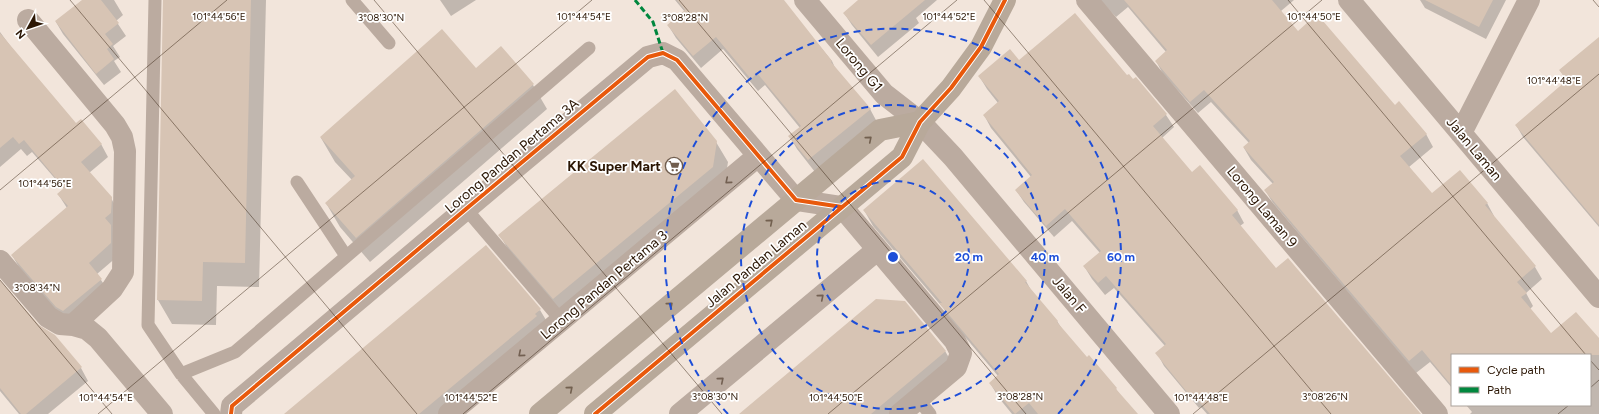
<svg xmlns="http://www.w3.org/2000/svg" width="1599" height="414" viewBox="0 0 1599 414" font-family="Figtree,sans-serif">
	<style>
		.shadow { fill: #0003 }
		.building { fill: #d7c4b4 }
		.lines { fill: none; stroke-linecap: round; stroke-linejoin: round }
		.lane { stroke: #bbaba0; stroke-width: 13 }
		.street { stroke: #bbaba0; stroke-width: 22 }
		.secondary { stroke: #b8a99a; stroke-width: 22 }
		.quiet { stroke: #00873e; stroke-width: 3; stroke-dasharray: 6 3; stroke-linecap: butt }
		.cycleway-casing { stroke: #fff; stroke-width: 6 }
		.cycleway { stroke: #e8590c; stroke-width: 4 }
		.oneway { stroke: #72604f }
		.oneway2 { stroke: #736052 }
		.ticks { fill: none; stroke: #2b1604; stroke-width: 1; stroke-opacity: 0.45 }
		.ring { fill: none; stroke: #1d4ed8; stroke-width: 2; stroke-dasharray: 7 5 }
		.labels { text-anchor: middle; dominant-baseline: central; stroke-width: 3.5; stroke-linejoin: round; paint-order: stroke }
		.street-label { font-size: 14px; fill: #2b1604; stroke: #fff }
		.poi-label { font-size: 14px; font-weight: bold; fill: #2b1604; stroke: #fff; text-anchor: end }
		.ticks-label { font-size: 10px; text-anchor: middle; fill: #2b1604; stroke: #fff; stroke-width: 3.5; stroke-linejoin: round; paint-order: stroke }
		.centre { fill: #1d4ed8; stroke: #fff; stroke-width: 2 }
		.ring-label { font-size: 12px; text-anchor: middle; font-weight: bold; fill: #1d4ed8; stroke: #fff; stroke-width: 3.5; stroke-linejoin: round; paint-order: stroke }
	</style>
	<rect width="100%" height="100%" fill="#f2e5db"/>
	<!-- shadow -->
	<path class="shadow" d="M83,0H114L123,15L116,21L126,36L113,46L120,57L114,61L121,72L104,85L63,34L56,22Z
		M164,0H266L259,287L217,286L216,325L172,324L158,300Z
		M440,0H476L451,16Z
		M675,0H782L832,61L836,70L870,109L877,122L815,172L797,149L790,137L800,128L765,85L758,91L723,49L701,68L676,38L668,25L685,12Z
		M860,0H937L916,18L919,23L878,57L852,25L844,13Z
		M1100,0H1294L1281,11L1298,32L1395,106L1426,134L1433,147L1409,167L1432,195L1487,203L1494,216L1493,217L1535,267L1542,279L1526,293L1533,306L1530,309L1551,334L1599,340V414H1470L1472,412L1466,405H1590V355H1452V388L1430,362L1416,373L1273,203L1265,190L1273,184L1251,160L1244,148L1249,143L1211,102L1198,113L1163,74L1156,61L1166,52L1128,7L1116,17Z
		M1420,0H1506L1486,39L1425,8Z
		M0,32L14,51L76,124L101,144L108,157L89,173L111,198L118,211V256L97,274L109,292L64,320L19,267L12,255L67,208L58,194L64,189L32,152L27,156L21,149L0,167Z
		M1599,38V227L1523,137L1516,125L1567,82L1560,70Z
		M501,48L533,85L547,109L370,262L340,227L326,203L352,180L335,162L321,138L476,69Z
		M1019,61L1127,77L1133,80L1136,78L1166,115L1174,127L1162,138L1192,173L1237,210L1244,223L1240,226L1276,269L1419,414H1207L1201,407L1199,408L1164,366L1157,353L1165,346L1114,288L1105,295L1092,279L1084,266L1100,253L1072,221L1054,237L1024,202L1016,190L1031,177L991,128L984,115L998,103L987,89L979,76Z
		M716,142L728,162L724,187L565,318L511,255L500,235Z
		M864,210L1026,281L1032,292L1057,321L1062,329L1087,359L1116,389L1121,397L1136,414H1012L999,398L990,383L998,376L949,318L944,309L873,226Z
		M0,282L38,326L55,336L81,368L88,381L48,414H19L0,391Z
		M540,310L552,330L455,414H285Z
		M945,351L957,371L906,414H741Z"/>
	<!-- building -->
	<path class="building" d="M82,0H101L119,23L105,34L113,44L107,49L114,59L96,74L55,21Z
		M163,0H251L245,263L203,262L202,301L157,300Z
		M677,0H784L832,61L831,62L871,109L808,160L788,136L801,126L757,73L751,79L716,37L693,56L667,25L685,10Z
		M858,0H925L871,45L843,13Z
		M1124,0H1272L1298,31L1317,14L1395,105L1399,101L1427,134L1400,156L1432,193L1460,170L1488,203L1485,205L1536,266L1517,282L1527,293L1521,297L1551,333L1576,312L1599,338V355H1452V386L1422,350L1409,361L1264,190L1274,182L1243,147L1250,141L1204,90L1190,102L1155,61L1167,50Z
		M1425,0H1493L1479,27Z
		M1075,13L1127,75L1129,74L1133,79L1136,77L1167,114L1153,126L1192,172L1200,165L1238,210L1232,215L1276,268L1288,258L1421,414H1210L1193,395L1191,397L1155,353L1166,344L1106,276L1098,283L1083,266L1101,251L1065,209L1046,226L1015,190L1032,175L983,115L999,101L978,76L1010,49L1019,60Z
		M442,29L476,68L501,46L534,84L356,238L325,203L355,176L320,137Z
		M0,33L76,123L81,119L102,144L81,162L112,197L111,213L105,218L111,225V243L89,263L102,279L63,311L56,307L11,255L68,206L57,194L64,188L24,140L19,144L13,137L0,148Z
		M1599,37V225L1515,125L1567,80L1559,70Z
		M675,89L717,141L713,167L553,299L498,235Z
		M923,159L1027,281L1025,282L1058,321L1057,322L1087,357L1089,355L1117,388L1116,389L1138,414H1038L1029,403L1015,414L989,383L999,374L939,303H942L863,210Z
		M486,245L541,309L535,314L537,316L419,414H284Z
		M0,280L39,325L55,335L82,367L26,414H21L0,388Z
		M876,299L905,301L946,351L871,414H739Z"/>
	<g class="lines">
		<!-- lane -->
		<path class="lane" d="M155,0L148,325L181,374L214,414
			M352,0L389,43
			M297,182L346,256
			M466,209L561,320
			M181,374L235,352L589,48
			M918,399L930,414"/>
		<!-- street -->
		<path class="street" d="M805,0L884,94L920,122L953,157L1169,414
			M1087,0L1437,414
			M1349,0L1599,297
			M28,20L115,125L122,137L125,151L123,272L112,289L73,325
			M1461,133L1529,0
			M0,261L48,317L60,324L73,325L87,329L98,338L162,414
			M231,414L232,406L466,209L648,57L663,53L677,60L796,200L842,207L955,341L961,353L956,367L900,414
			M449,414L758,156
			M680,414L877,250"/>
		<!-- secondary -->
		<path class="secondary" d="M540,414L880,130L920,122
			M595,414L902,157L920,122L951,88L981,47L1005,0"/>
		<!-- quiet -->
		<path class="quiet" d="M635,0L653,22L663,53"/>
		<defs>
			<path id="cycleway" d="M231,414L232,406L466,209L648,57L663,53L677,60L796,200L842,207
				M595,414L902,157L920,122L951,88L981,47L1005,0"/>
		</defs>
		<!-- cycleway casing -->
		<use href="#cycleway" class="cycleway-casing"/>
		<!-- cycleway -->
		<use href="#cycleway" class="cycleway"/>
	</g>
	<!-- one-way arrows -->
	<defs><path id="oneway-chevron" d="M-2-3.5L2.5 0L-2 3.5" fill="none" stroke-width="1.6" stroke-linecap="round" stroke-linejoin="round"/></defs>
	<g class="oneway">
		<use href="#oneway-chevron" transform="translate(869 139) rotate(-40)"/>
		<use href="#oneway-chevron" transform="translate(770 222) rotate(-40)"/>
		<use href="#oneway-chevron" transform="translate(670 305) rotate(-40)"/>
		<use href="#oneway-chevron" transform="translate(570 389) rotate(-40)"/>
	</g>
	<g class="oneway2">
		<use href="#oneway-chevron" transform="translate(728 181) rotate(140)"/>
		<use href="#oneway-chevron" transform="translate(821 297) rotate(-40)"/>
		<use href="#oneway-chevron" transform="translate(521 354) rotate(140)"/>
		<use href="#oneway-chevron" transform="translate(721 380) rotate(-40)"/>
	</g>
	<!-- ticks -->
	<path class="ticks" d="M70,0L417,414M374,0L722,414M679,0L1026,414M984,0L1331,414M1288,0L1586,355M1593,0L1599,7M0,190L227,0M0,280L112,414M1590,360L1599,370M1590,388L1599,380M98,414L592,0M463,414L957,0M828,414L1322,0M1193,414L1599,74M1558,414L1569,405"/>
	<!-- distance rings -->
	<g class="ring">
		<circle cx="893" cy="257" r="76"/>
		<circle cx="893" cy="257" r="152"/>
		<path d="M728 414A228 228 0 1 1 1058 414"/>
	</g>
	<!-- icons -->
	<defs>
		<symbol id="supermarket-ring" viewBox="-11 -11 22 22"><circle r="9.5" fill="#fff" stroke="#715e4f" stroke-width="1.5"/><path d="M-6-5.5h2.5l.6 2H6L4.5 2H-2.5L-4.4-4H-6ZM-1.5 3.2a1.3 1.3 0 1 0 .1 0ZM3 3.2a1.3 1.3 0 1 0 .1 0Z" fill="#715e4f"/></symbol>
	</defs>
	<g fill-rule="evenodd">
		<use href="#supermarket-ring" x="664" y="156" width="20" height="20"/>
	</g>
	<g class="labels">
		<!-- street labels -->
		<g class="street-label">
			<text transform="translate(859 65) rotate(50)">Lorong G1</text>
			<text transform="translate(1474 149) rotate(50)">Jalan Laman</text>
			<text transform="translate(512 156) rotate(-40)">Lorong Pandan Pertama 3A</text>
			<text transform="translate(1262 207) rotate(50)">Lorong Laman 9</text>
			<text transform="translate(756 264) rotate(-40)">Jalan Pandan Laman</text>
			<text transform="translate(604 285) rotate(-40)">Lorong Pandan Pertama 3</text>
			<text transform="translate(1069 295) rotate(50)">Jalan F</text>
		</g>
		<!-- poi labels -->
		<g class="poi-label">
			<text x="661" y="166">KK Super Mart</text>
		</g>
	</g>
	<g class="ticks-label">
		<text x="219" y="20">101°44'56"E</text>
		<text x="584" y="20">101°44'54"E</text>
		<text x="949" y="20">101°44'52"E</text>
		<text x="1314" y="20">101°44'50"E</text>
		<text x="381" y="21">3°08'30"N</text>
		<text x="685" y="21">3°08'28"N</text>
		<text x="1554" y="84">101°44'48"E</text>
		<text x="45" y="187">101°44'56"E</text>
		<text x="37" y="291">3°08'34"N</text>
		<text x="715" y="400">3°08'30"N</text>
		<text x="1020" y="400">3°08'28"N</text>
		<text x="1325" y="400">3°08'26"N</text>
		<text x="106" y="401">101°44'54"E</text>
		<text x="471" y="401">101°44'52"E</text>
		<text x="836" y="401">101°44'50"E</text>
		<text x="1201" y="401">101°44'48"E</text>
	</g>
	<circle cx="893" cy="257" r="6" class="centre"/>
	<g class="ring-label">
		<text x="969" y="261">20 m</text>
		<text x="1045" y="261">40 m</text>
		<text x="1121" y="261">60 m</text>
	</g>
	<!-- legend -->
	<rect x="1451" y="354" width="140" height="52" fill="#ffffff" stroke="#aaa29b"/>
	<rect x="1459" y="367" width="20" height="6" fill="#e8590c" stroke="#aaa29b"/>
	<text x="1487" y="374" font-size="12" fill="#2b1604">Cycle path</text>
	<rect x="1459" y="387" width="20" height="6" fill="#00873e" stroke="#aaa29b"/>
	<text x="1487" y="394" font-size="12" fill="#2b1604">Path</text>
	<!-- north arrow -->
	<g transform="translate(28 28) rotate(230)" stroke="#ffffff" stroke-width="3" paint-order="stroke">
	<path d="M0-3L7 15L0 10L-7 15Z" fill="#2b1604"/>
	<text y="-6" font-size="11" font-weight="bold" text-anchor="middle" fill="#2b1604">N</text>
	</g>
</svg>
